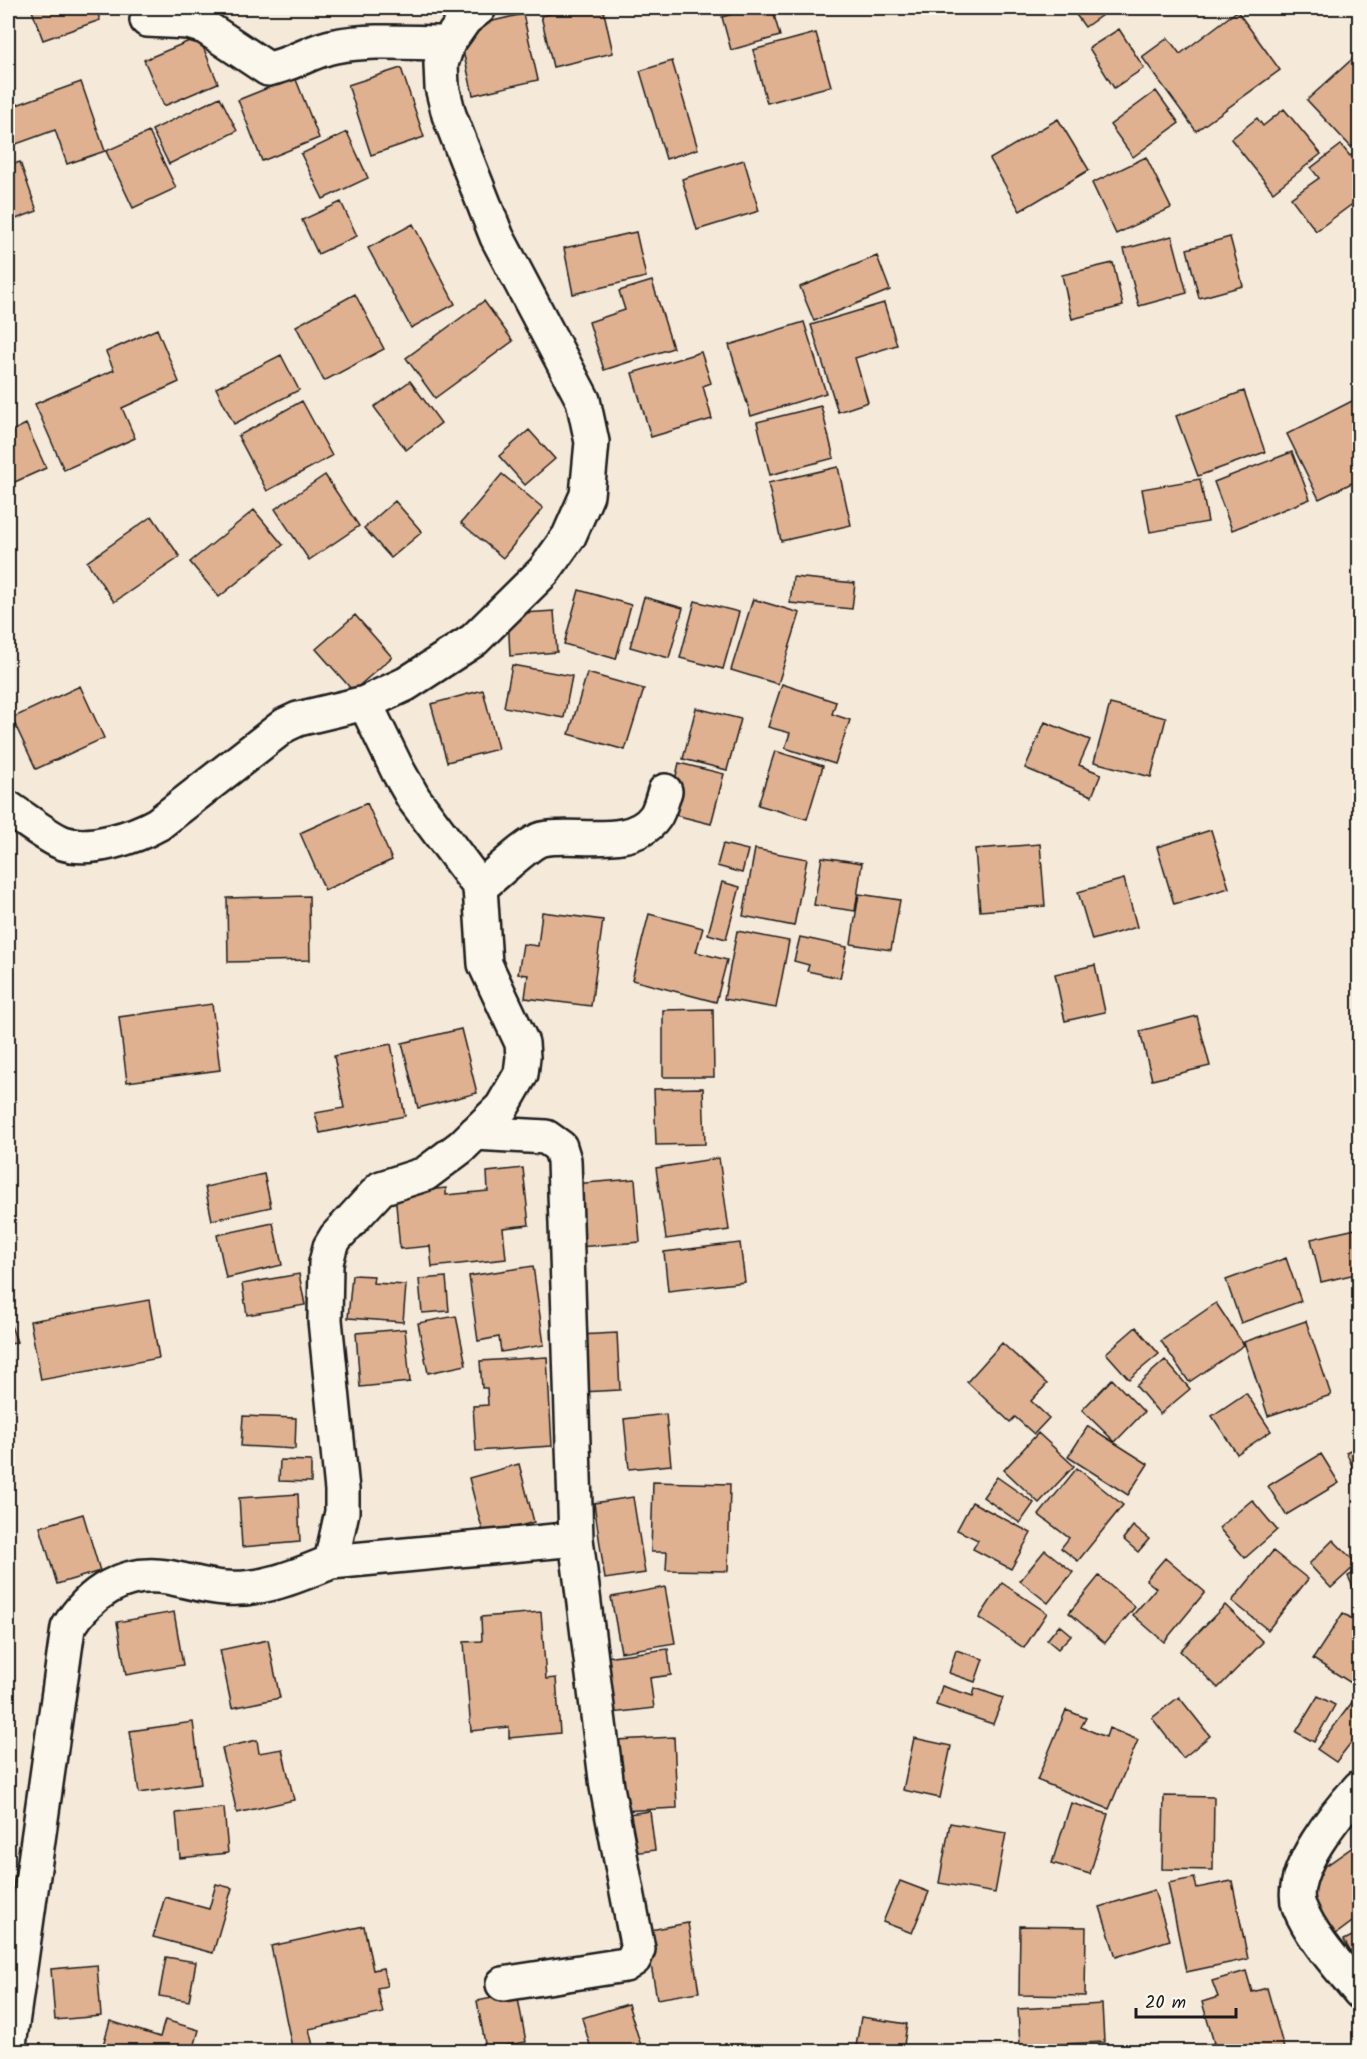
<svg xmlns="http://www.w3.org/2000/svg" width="1367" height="2059" viewBox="0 0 1367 2059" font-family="Kalam,sans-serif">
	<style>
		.building { fill: #dfb190; stroke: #1c1c1c; stroke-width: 1.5 }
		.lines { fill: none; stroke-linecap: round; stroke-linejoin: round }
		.minor-casing { stroke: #1c1c1c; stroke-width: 38 }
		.minor { stroke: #fbf7ec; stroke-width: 33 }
	</style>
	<rect width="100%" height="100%" fill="#f5e9da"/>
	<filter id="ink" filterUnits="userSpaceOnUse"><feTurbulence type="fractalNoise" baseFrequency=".0167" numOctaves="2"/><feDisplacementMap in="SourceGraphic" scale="12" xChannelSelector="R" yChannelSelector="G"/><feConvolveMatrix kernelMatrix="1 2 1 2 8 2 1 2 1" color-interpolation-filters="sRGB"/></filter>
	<g filter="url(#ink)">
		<!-- building -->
		<path class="building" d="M31,8H96L100,20L43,40Z
			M578,8H603L613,53L553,67L541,16Z
			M753,8H772L780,36L731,50L722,17Z
			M1071,8H1112L1085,27Z
			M1237,11L1280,70L1196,131L1142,57L1168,38L1180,54Z
			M523,14L538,80L473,95L458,29Z
			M1119,29L1144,68L1114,88L1089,48Z
			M816,33L831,86L767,103L753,50Z
			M199,37L218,83L164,106L144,60Z
			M1360,52V140L1351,147L1307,100Z
			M672,61L698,149L666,159L640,71Z
			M401,68L424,137L371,155L348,85Z
			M295,77L319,138L262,161L238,100Z
			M81,82L105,151L67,164L55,130L8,147V108Z
			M1156,91L1179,123L1133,157L1110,125Z
			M220,97L237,131L169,164L152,130Z
			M1284,109L1321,154L1273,192L1231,139L1257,118L1263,126Z
			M1058,119L1089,170L1020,211L990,159Z
			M149,132L176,188L133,208L106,151Z
			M347,132L368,178L323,199L301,154Z
			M1341,145L1350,156L1360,149V217L1351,205L1316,231L1291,198L1319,178L1311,168Z
			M1146,157L1171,208L1116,234L1092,183Z
			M744,160L759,211L697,230L682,179Z
			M20,162L37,211L8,222V166Z
			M341,202L357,236L318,254L302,220Z
			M413,224L455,304L411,328L368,248Z
			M636,232L646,277L573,294L564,248Z
			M1172,236L1187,293L1139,306L1124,249Z
			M1230,237L1243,286L1199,298L1187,249Z
			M877,256L890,290L814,321L800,287Z
			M1113,263L1123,306L1072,319L1062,275Z
			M652,281L673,348L604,370L589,322L625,310L619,291Z
			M355,294L384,349L324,381L296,326Z
			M484,301L513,341L435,398L406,358Z
			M884,303L897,345L855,358L868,402L838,412L811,325Z
			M804,322L826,393L751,416L729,345Z
			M157,329L179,382L122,408L135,438L64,470L35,404L114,370L106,352Z
			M701,352L711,383L703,386L712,419L651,437L632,373Z
			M281,355L299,390L234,424L216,388Z
			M410,381L441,423L406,450L374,407Z
			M1244,391L1265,452L1198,476L1176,416Z
			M1360,397V479L1319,499L1287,434Z
			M302,401L332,456L267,491L238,436Z
			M821,406L834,458L770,475L757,422Z
			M26,424L46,468L8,485V433Z
			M529,430L555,459L525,485L499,456Z
			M1292,452L1310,499L1232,530L1214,482Z
			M838,467L851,525L781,541L768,483Z
			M502,474L543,508L503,558L461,523Z
			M325,475L359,526L309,560L275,509Z
			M1200,479L1208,522L1150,532L1142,489Z
			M395,501L422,532L391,558L364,528Z
			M254,510L283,545L219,597L190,562Z
			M152,516L180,557L114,602L87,562Z
			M793,577L855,583L852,609L790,603Z
			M579,590L631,605L616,659L564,644Z
			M644,597L683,608L669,658L630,647Z
			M753,599L800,613L778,684L731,670Z
			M695,601L739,612L723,669L680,658Z
			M554,611L557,652L510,656L508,614Z
			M355,615L392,657L353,691L316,649Z
			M512,665L572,676L564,718L504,707Z
			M587,673L644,689L625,750L569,734Z
			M782,684L836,702L832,714L850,720L835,764L785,748L790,733L768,727Z
			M80,686L104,738L36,769L12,718Z
			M483,690L498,749L447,762L431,704Z
			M1110,704L1166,718L1151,777L1094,762Z
			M696,708L741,719L727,770L683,759Z
			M1045,722L1090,740L1079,765L1101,774L1092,796L1025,768Z
			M775,751L823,766L807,819L758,805Z
			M679,763L724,774L711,824L667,813Z
			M367,803L392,860L325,890L300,833Z
			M1211,830L1229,888L1174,904L1157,847Z
			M723,844L748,850L742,873L717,866Z
			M1040,844L1045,906L980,911L975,849Z
			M755,849L807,859L794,926L743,916Z
			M822,857L862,863L855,911L814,905Z
			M1124,879L1137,927L1092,940L1078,892Z
			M722,882L740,887L726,939L708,934Z
			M859,894L900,900L891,950L851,944Z
			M309,896L310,960L228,962L227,898Z
			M542,912L603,920L591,1006L525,998L528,975L518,974L523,944L538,946Z
			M649,914L703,928L696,952L727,960L716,1002L632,980Z
			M737,931L789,941L776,1008L724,999Z
			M800,937L847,947L840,978L807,971L809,965L794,961Z
			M1095,965L1105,1012L1065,1021L1055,974Z
			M212,1004L220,1070L127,1082L119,1017Z
			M713,1009L714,1077H663V1010Z
			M1197,1016L1210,1066L1152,1080L1140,1031Z
			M461,1029L477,1093L418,1108L402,1043Z
			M391,1044L405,1116L320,1133L315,1113L344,1108L334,1056Z
			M703,1088L705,1144L656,1145L654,1089Z
			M719,1158L729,1230L666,1239L656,1168Z
			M523,1168L529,1225L503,1228L506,1259L432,1267L430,1246L400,1249L395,1193L446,1188V1195L488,1191L487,1172Z
			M264,1174L271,1207L212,1220L205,1187Z
			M635,1179L640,1242L578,1247L573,1184Z
			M273,1223L282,1265L226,1278L217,1235Z
			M1360,1228V1273L1321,1282L1311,1239Z
			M740,1243L745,1282L668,1291L664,1252Z
			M1286,1258L1301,1301L1241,1323L1226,1280Z
			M533,1266L544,1345L501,1352L499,1337L478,1341L469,1276Z
			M299,1274L305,1305L247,1315L242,1284Z
			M352,1275L374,1276L373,1283L406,1285L403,1322L348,1318Z
			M446,1277L449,1311L422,1313L419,1279Z
			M149,1300L159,1358L41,1380L30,1321Z
			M1216,1303L1244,1345L1189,1382L1161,1341Z
			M456,1316L466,1365L428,1373L418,1323Z
			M1306,1321L1331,1395L1268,1416L1244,1342Z
			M10,1323L17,1342L8,1345V1324Z
			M1136,1327L1159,1354L1129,1379L1106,1353Z
			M405,1329L410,1382L360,1387L356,1333Z
			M617,1333L620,1390L581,1392L578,1335Z
			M1002,1343L1047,1384L1031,1401L1049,1418L1034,1434L1015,1417L1010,1422L967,1382Z
			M547,1357L552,1446L476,1451L473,1406L488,1405L487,1388H482L480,1361Z
			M1165,1360L1190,1389L1160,1414L1136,1386Z
			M1112,1379L1144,1412L1115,1442L1082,1410Z
			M1246,1393L1271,1431L1237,1454L1212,1416Z
			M666,1414L671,1465L629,1469L624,1419Z
			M243,1416L296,1418L295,1449L241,1446Z
			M1088,1426L1148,1464L1128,1495L1068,1457Z
			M1038,1433L1074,1466L1039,1503L1004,1470Z
			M1360,1446V1484L1346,1452Z
			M1321,1454L1339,1483L1286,1515L1268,1486Z
			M280,1460L311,1461V1482L279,1481Z
			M519,1464L534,1522L484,1536L469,1478Z
			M1077,1468L1123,1505L1078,1561L1061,1548L1069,1538L1039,1515Z
			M997,1477L1034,1503L1020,1523L983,1497Z
			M653,1482L730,1484L728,1571L666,1570L667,1552H651Z
			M298,1494L300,1542L242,1547L239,1498Z
			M633,1497L645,1573L605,1579L594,1503Z
			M1252,1500L1277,1530L1245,1558L1219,1528Z
			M972,1502L1031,1533L1011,1569L973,1549L978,1540L957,1530Z
			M83,1514L100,1571L57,1584L40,1527Z
			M1133,1526L1149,1539L1138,1552L1123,1539Z
			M1333,1540L1357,1564L1331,1588L1309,1564Z
			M1045,1550L1073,1572L1048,1603L1020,1581Z
			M1273,1551L1308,1579L1268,1630L1232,1601Z
			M1165,1558L1205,1592L1164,1642L1133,1615L1156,1588L1146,1580Z
			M1360,1570V1602L1348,1576Z
			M1099,1576L1135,1607L1105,1643L1069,1613Z
			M1002,1583L1047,1613L1024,1648L979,1618Z
			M665,1587L675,1643L621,1652L611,1597Z
			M1225,1605L1263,1642L1218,1688L1180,1651Z
			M174,1612L183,1665L126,1675L117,1622Z
			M541,1612L546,1679L556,1678L560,1733L509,1738V1727L471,1731L464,1642L482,1641L481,1617Z
			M1343,1613L1360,1624V1681L1356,1686L1313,1659Z
			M1059,1625L1071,1635L1058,1649L1047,1640Z
			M268,1640L280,1698L232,1708L220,1650Z
			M668,1649L671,1675L650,1678L654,1708L612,1713L605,1657Z
			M956,1650L983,1659L975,1682L949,1673Z
			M942,1686L973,1696L975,1688L1003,1698L993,1724L936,1705Z
			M1318,1696L1335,1705L1314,1742L1296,1732Z
			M1179,1697L1210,1736L1183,1758L1152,1718Z
			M1356,1697L1360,1699V1731L1336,1762L1317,1749Z
			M1066,1710L1086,1718L1081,1727L1106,1737L1109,1728L1138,1740L1109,1809L1037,1780Z
			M193,1722L201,1784L139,1793L130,1731Z
			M674,1737L677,1808L620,1811L616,1740Z
			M914,1738L951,1746L940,1798L903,1790Z
			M257,1740L259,1753L282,1749L294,1800L237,1813L222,1748Z
			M1164,1796L1214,1797L1213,1870L1162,1869Z
			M1071,1803L1108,1814L1090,1874L1052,1863Z
			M224,1808L228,1853L180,1858L176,1813Z
			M650,1811L655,1850L626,1854L621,1815Z
			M950,1823L1006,1833L995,1893L939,1883Z
			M1360,1842V1916L1336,1934L1300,1884Z
			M1194,1878L1197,1888L1232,1881L1248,1959L1186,1972L1168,1883Z
			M900,1881L929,1892L912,1933L883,1922Z
			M216,1884L232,1888L213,1953L153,1937L165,1897L209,1909Z
			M1154,1890L1170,1940L1116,1957L1100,1907Z
			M688,1923L699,1992L657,1999L645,1931Z
			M364,1926L373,1970L383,1968L387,1986L377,1988L383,2013L309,2029L314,2050L293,2052L271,1946Z
			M1020,1926L1086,1927L1085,1996L1019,1995Z
			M1360,1932V1969L1344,1940Z
			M166,1957L196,1962L189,2001L159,1996Z
			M97,1965L101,2016L55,2020L51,1969Z
			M1246,1971L1252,1992L1267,1988L1285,2052H1201L1199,2047L1214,2043L1202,2002L1218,1997L1212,1981Z
			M517,1993L526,2042L486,2049L477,2001Z
			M628,2004L643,2052H592L582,2018Z
			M1102,2004L1104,2042L1020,2046L1018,2009Z
			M861,2017L907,2024L903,2052H855Z
			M165,2020L199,2030L195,2044L212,2052H101L110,2021L160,2037Z"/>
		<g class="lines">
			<defs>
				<path id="minor" d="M147,20L188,22L205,27L268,69C292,65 312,50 335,46C371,39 411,43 448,43
					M8,808C22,817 49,838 63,843C90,852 135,837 158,824L285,725L298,719L365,703L406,684L474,640L544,571L569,536L587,495L592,442L583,400L497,237L449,115L442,87L441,64L448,43L465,19L479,8
					M480,887C493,877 529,842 542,839C575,832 632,850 655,817C660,810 662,799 665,791
					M475,1133L546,1137L560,1147L564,1160L576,1539L607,1787L638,1949L634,1959L625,1965L503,1984
					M331,1562L576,1539
					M1360,1787C1339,1810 1287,1872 1299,1906C1312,1938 1338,1965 1360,1992
					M8,2052L68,1628C89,1593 124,1570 167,1577C186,1580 205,1587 225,1588C262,1591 297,1576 331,1562L342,1512V1490L325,1320L326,1263L330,1247L336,1237L381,1188L425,1174L461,1147L502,1107L521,1074L523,1057L522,1043L485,964L480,887L414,799L398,771L365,703"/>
			</defs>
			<!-- minor casing -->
			<use href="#minor" class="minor-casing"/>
			<!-- minor -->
			<use href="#minor" class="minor"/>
		</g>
	</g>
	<!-- margin -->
	<rect width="1367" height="2059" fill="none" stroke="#fbf7ec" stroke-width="30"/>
	<rect x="15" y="15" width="1337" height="2029" fill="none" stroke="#1c1c1c" stroke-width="2" filter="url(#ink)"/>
	<!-- scale -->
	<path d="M1136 2008v9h100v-9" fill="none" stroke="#1c1c1c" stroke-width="3"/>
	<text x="1145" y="2008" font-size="18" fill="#1c1c1c" stroke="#fbf7ec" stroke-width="4.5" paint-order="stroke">20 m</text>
</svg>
